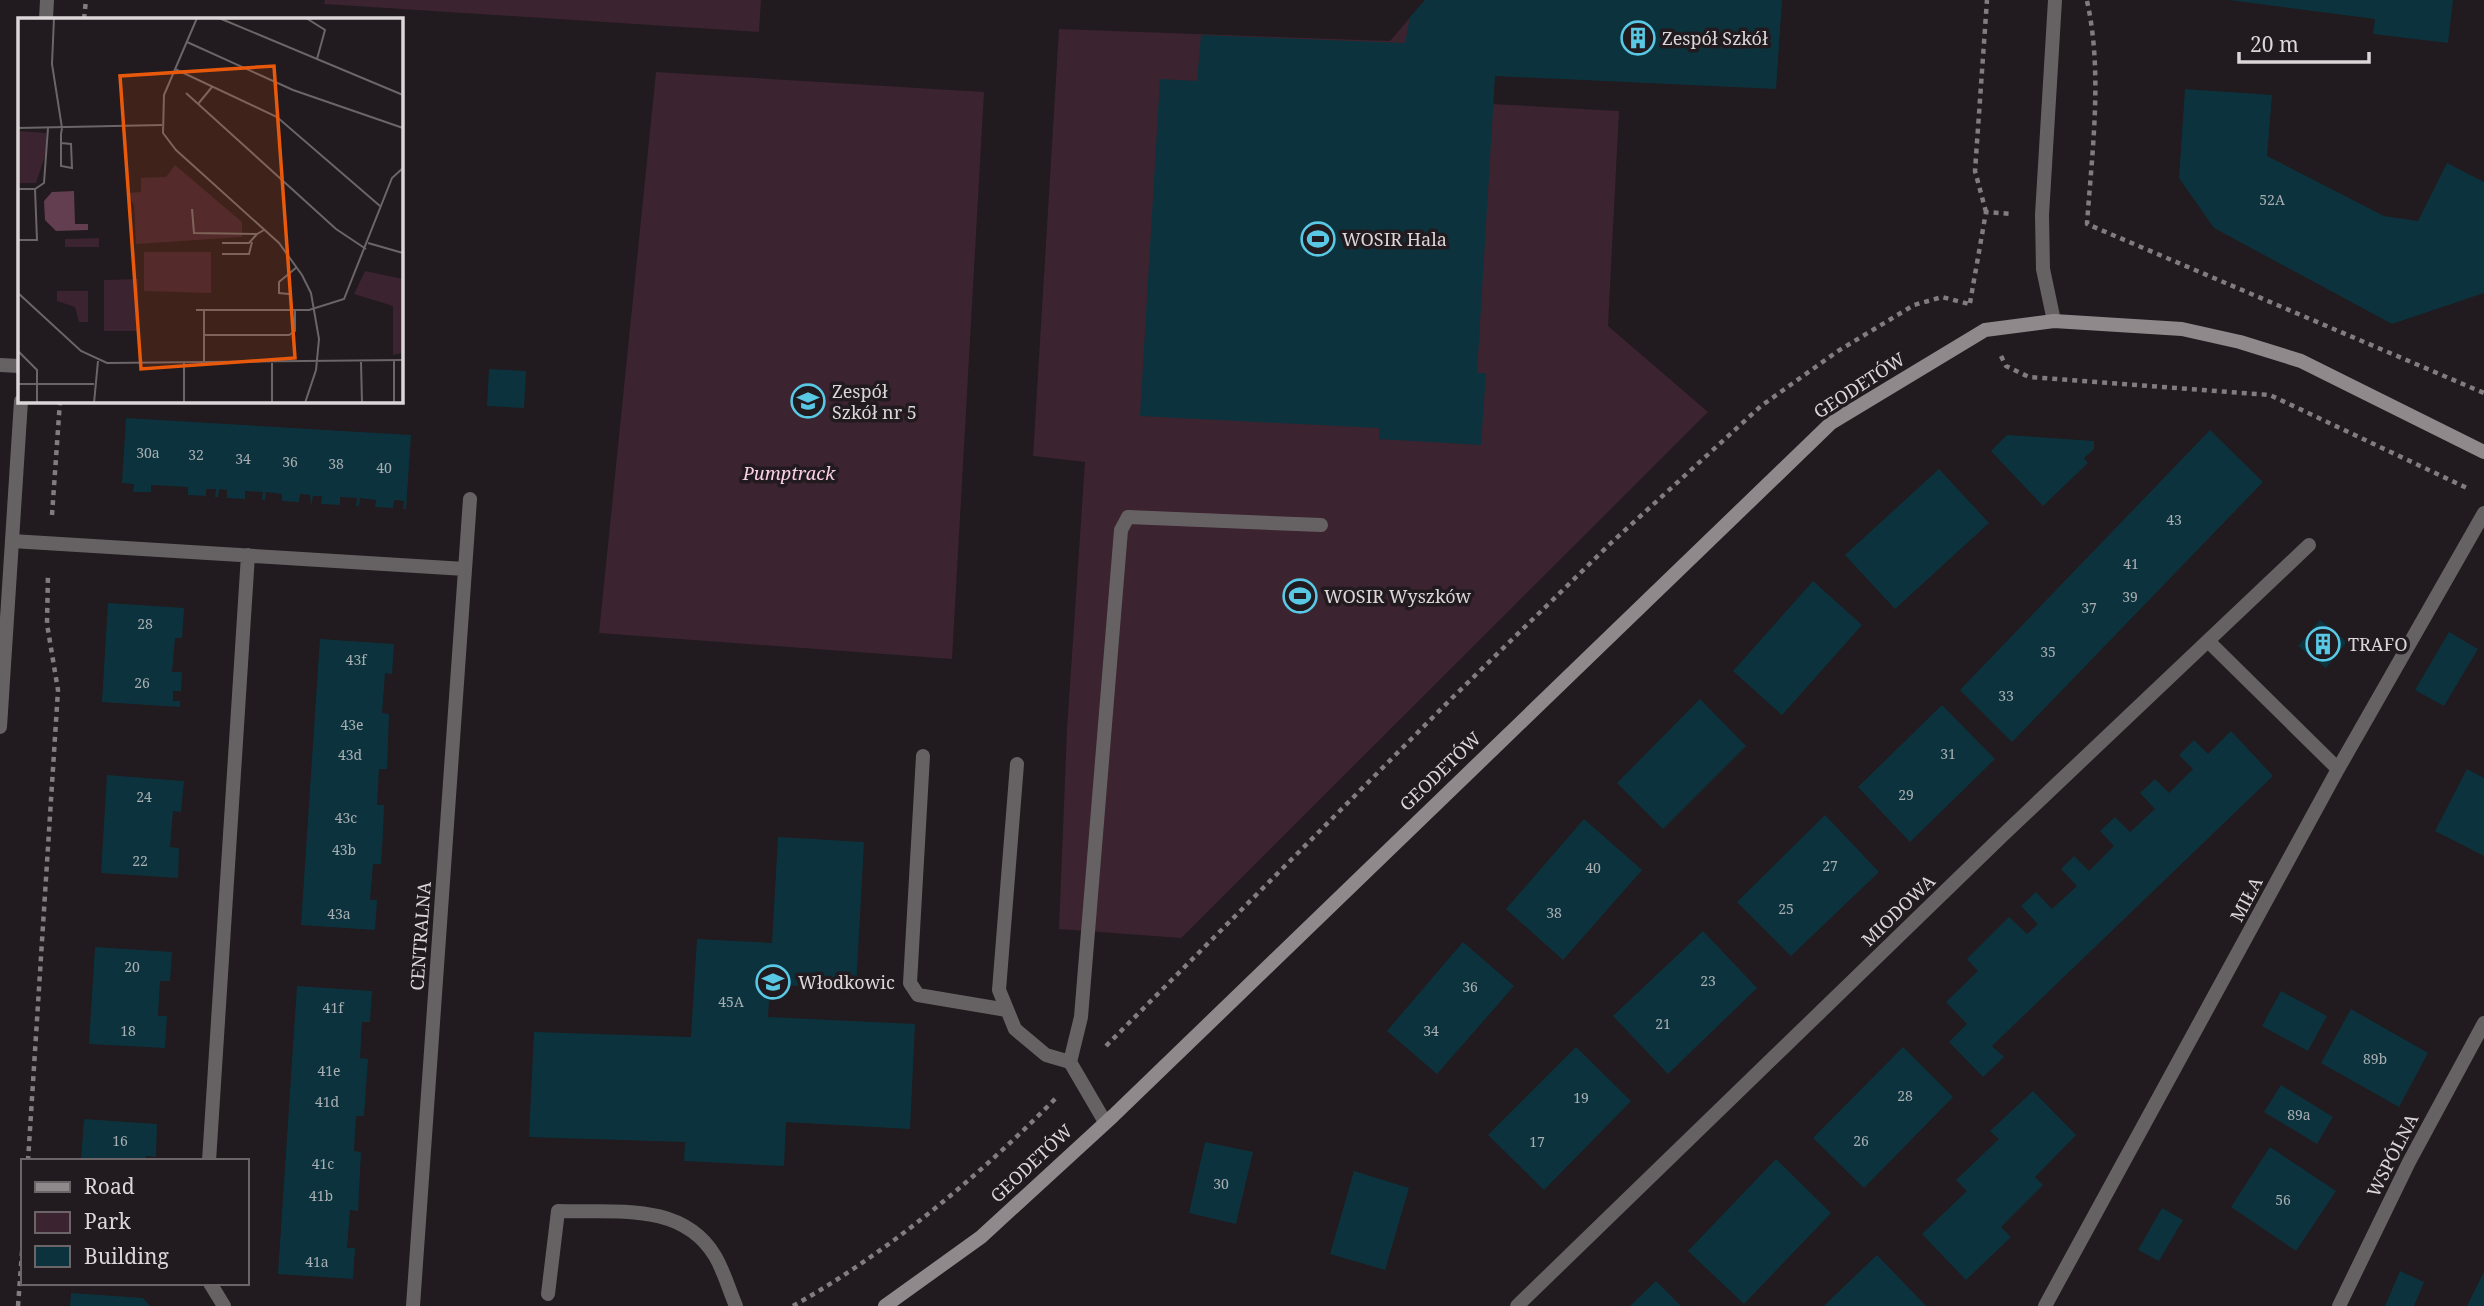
<svg xmlns="http://www.w3.org/2000/svg" width="2484" height="1306" viewBox="0 0 2484 1306" font-family="'Noto Serif',serif">
	<style>
		.green { fill: #3b232f }
		.building { fill: #0c333d }
		.lines { fill: none; stroke-linecap: round; stroke-linejoin: round }
		.path { stroke: #827c7f; stroke-width: 4.5; stroke-dasharray: 5 5; stroke-linecap: butt }
		.lane { stroke: #666263; stroke-width: 14 }
		.street { stroke: #666263; stroke-width: 14 }
		.secondary { stroke: #90898c; stroke-width: 14 }
		.labels { text-anchor: middle; dominant-baseline: central; stroke-width: 7; stroke-linejoin: round; paint-order: stroke }
		.number-label { font-size: 14px; fill: #a7adb1 }
		.poi-label { font-size: 18px; fill: #dbd6d8; stroke: #211a1e; text-anchor: start }
		.street-label { font-size: 18px; fill: #dbd6d8; stroke: #211a1e }
		.park-label { font-size: 18px; font-style: italic; fill: #fad1e4; stroke: #211a1e }
		.inset-road { fill: none; stroke: #6b6568; stroke-width: 2 }
		.view { fill: #e8590c; fill-opacity: 0.15; stroke: #e8590c; stroke-width: 3.5 }
		.inset-edge { fill: none; stroke: #dbd6d8; stroke-width: 3.5 }
	</style>
	<rect width="100%" height="100%" fill="#211a1e"/>
	<!-- green -->
	<path class="green" d="M325,0H761L759,32L324,4Z
		M1425,0H1498L1492,104L1619,111L1608,326L1708,412L1181,938L1059,929L1067,729L1085,462L1033,456L1059,29L1390,41Z
		M656,72L984,92L952,659L599,633Z"/>
	<!-- building -->
	<path class="building" d="M1425,0H1782L1776,89L1495,76L1477,373H1486L1481,445L1379,439V428L1140,416L1160,79L1197,81L1201,35L1405,43L1410,17Z
		M2229,0H2453L2448,43L2373,34L2375,19Z
		M2185,89L2272,95L2267,156L2384,216L2418,221L2447,163L2484,182V293L2392,324L2214,228L2179,178Z
		M489,369L526,371L524,408L487,406Z
		M126,418L411,435L406,509H403L404,501L394,500L393,508L375,507L376,500L360,498L359,506H356L357,498L340,497V505L321,504L322,496H313L311,506L310,495L300,494L299,502L282,501V494L266,492L265,500H262L263,492L245,491V499L227,498V490L219,489L218,497H215L216,489H206V496L188,495V487L172,486L151,485V492H133L134,484L122,483Z
		M2210,430L2263,482L2012,742L1960,690Z
		M2007,435L2094,441V449L2084,458L2088,463L2043,506L1991,451Z
		M1939,469L1989,523L1895,609L1845,555Z
		M1813,581L1862,625L1782,715L1733,671Z
		M108,603L184,608L182,638H175L172,672H182L181,691H173V701H180V707L102,702Z
		M2320,620L2347,642L2326,668L2298,646Z
		M2449,632L2478,649L2444,706L2415,690Z
		M320,639L394,644L392,674L385,673L382,713L389,714L387,769H379L377,805H384L383,833L381,864H373L370,900H377L375,930L301,925Z
		M1700,699L1746,746L1663,829L1617,783Z
		M1942,705L1995,759L1910,842L1858,787Z
		M2231,731L2273,776L1992,1046L2004,1057L1983,1077L1949,1042L1967,1024L1946,1002L1978,971L1967,959L2009,917L2027,934L2038,924L2021,906L2036,892L2052,909L2077,886L2061,869L2074,856L2089,871L2114,846L2100,831L2115,817L2130,832L2155,809L2140,793L2155,779L2169,793L2193,769L2179,755L2194,740L2208,754Z
		M2467,769L2484,778V856L2435,831Z
		M107,775L184,781L181,812L173,811L170,847L179,848L178,878L101,873Z
		M1825,815L1879,872L1791,956L1737,902Z
		M1584,819L1642,870L1563,960L1506,909Z
		M778,837L864,842L856,990L770,984L768,1017L915,1024L910,1129L786,1122L784,1166L684,1161L685,1142L529,1137L534,1032L691,1037L697,939L772,943Z
		M1703,931L1757,988L1668,1074L1613,1016Z
		M1463,942L1514,986L1437,1074L1387,1031Z
		M95,947L172,952L170,981H160L158,1016H167L165,1048L89,1044Z
		M297,986L372,991L370,1022H362L360,1058L368,1059L364,1116H356L354,1151L361,1152L358,1211L350,1210L347,1248H355L353,1279L278,1274Z
		M2281,991L2327,1016L2308,1051L2262,1026Z
		M2351,1009L2428,1053L2399,1107L2321,1063Z
		M1576,1047L1631,1101L1544,1190L1488,1135Z
		M1903,1047L1953,1097L1864,1188L1813,1138Z
		M2281,1085L2333,1117L2317,1144L2264,1112Z
		M2033,1091L2076,1135L2035,1177L2043,1185L2001,1227L2011,1237L1966,1280L1922,1234L1967,1191L1956,1180L1999,1139L1990,1131Z
		M84,1119L157,1124L156,1157L146,1156L145,1161H81Z
		M1205,1142L1253,1152L1236,1224L1189,1213Z
		M2270,1147L2336,1191L2296,1251L2231,1207Z
		M1776,1159L1831,1213L1744,1304L1688,1251Z
		M1354,1171L1409,1188L1385,1270L1330,1254Z
		M2162,1208L2183,1220L2159,1261L2138,1250Z
		M1877,1255L1926,1306H1824L1833,1297Z
		M2400,1271L2424,1282L2414,1306H2385Z
		M2484,1272V1306H2467Z
		M1656,1281L1681,1306H1630Z
		M71,1293L143,1298L150,1306H70Z"/>
	<g class="lines">
		<!-- path -->
		<path class="path" d="M2087,1C2103,72 2092,152 2087,224L2484,393
			M84,19L86,0
			M1986,212L1975,171L1987,0
			M1970,303L1986,212L2012,214
			M2001,356L2006,366L2029,377L2270,395L2469,489
			M52,515L60,401
			M1106,1046L1452,698L1611,543L1761,406L1838,351L1914,305L1942,297L1969,304
			M28,1161L58,690L47,624L48,573
			M18,1306L23,1239
			M793,1306C889,1252 979,1176 1056,1098"/>
		<!-- lane -->
		<path class="lane" d="M12,541L465,569
			M923,756L910,983L918,995L1007,1010
			M1017,764L999,990L1015,1029L1046,1055L1070,1062
			M1105,1122L1070,1062L1081,1017L1121,530L1128,517L1321,525
			M209,1161L248,555
			M210,1283L224,1306
			M548,1294L558,1211C614,1213 682,1201 715,1256C724,1271 729,1290 736,1306
			M413,1306L470,499"/>
		<!-- street -->
		<path class="street" d="M46,19L47,0
			M2054,321L2043,269L2042,215L2055,0
			M0,365L19,366
			M2209,642L2338,769
			M0,727L21,401
			M1517,1306L2003,835L2309,545
			M2045,1306L2338,769L2484,513
			M2339,1306L2409,1162L2484,1023"/>
		<!-- secondary -->
		<path class="secondary" d="M885,1306L981,1237L1113,1116L1831,423L1985,330L2054,321L2182,329L2240,342L2301,361L2484,452"/>
	</g>
	<!-- icons -->
	<defs>
		<symbol id="building-ring" viewBox="-11 -11 22 22"><circle r="9.5" fill="#211a1e" stroke="#59c8e5" stroke-width="1.5"/><path d="M-4-6H4V6H1V3H-1V6H-4ZM-2.5-4.3h1.7v1.8h-1.7ZM.8-4.3h1.7v1.8H.8ZM-2.5-1h1.7V.8h-1.7ZM.8-1h1.7V.8H.8Z" fill="#59c8e5"/></symbol>
		<symbol id="stadium-ring" viewBox="-11 -11 22 22"><circle r="9.5" fill="#211a1e" stroke="#59c8e5" stroke-width="1.5"/><path d="M0-5a6.5 5 0 1 0 0 10a6.5 5 0 1 0 0-10ZM-3.5-1.8h7v3.6h-7Z" fill="#59c8e5"/></symbol>
		<symbol id="school-ring" viewBox="-11 -11 22 22"><circle r="9.5" fill="#211a1e" stroke="#59c8e5" stroke-width="1.5"/><path d="M0-5L7-2L0 1L-7-2ZM-4 1L0 2.5L4 1V4Q0 6-4 4Z" fill="#59c8e5"/></symbol>
		<symbol id="university-ring" viewBox="-11 -11 22 22"><circle r="9.5" fill="#211a1e" stroke="#59c8e5" stroke-width="1.5"/><path d="M0-5L7-2L0 1L-7-2ZM-4 1L0 2.5L4 1V4Q0 6-4 4Z" fill="#59c8e5"/></symbol>
	</defs>
	<g fill-rule="evenodd">
		<use href="#building-ring" x="1619" y="19" width="38" height="38"/>
		<use href="#stadium-ring" x="1299" y="220" width="38" height="38"/>
		<use href="#school-ring" x="789" y="382" width="38" height="38"/>
		<use href="#stadium-ring" x="1281" y="577" width="38" height="38"/>
		<use href="#building-ring" x="2304" y="625" width="38" height="38"/>
		<use href="#university-ring" x="754" y="963" width="38" height="38"/>
	</g>
	<g class="labels">
		<!-- number labels -->
		<g class="number-label">
			<text x="2272" y="199">52A</text>
			<text x="148" y="452">30a</text>
			<text x="196" y="454">32</text>
			<text x="243" y="458">34</text>
			<text x="290" y="461">36</text>
			<text x="336" y="463">38</text>
			<text x="384" y="467">40</text>
			<text x="2174" y="519">43</text>
			<text x="2131" y="563">41</text>
			<text x="2130" y="596">39</text>
			<text x="2089" y="607">37</text>
			<text x="145" y="623">28</text>
			<text x="2048" y="651">35</text>
			<text x="356" y="659">43f</text>
			<text x="142" y="682">26</text>
			<text x="2006" y="695">33</text>
			<text x="352" y="724">43e</text>
			<text x="1948" y="753">31</text>
			<text x="350" y="754">43d</text>
			<text x="1906" y="794">29</text>
			<text x="144" y="796">24</text>
			<text x="346" y="817">43c</text>
			<text x="344" y="849">43b</text>
			<text x="140" y="860">22</text>
			<text x="1830" y="865">27</text>
			<text x="1593" y="867">40</text>
			<text x="1786" y="908">25</text>
			<text x="1554" y="912">38</text>
			<text x="339" y="913">43a</text>
			<text x="132" y="966">20</text>
			<text x="1708" y="980">23</text>
			<text x="1470" y="986">36</text>
			<text x="731" y="1001">45A</text>
			<text x="333" y="1007">41f</text>
			<text x="1663" y="1023">21</text>
			<text x="128" y="1030">18</text>
			<text x="1431" y="1030">34</text>
			<text x="2375" y="1058">89b</text>
			<text x="329" y="1070">41e</text>
			<text x="1905" y="1095">28</text>
			<text x="1581" y="1097">19</text>
			<text x="327" y="1101">41d</text>
			<text x="2299" y="1114">89a</text>
			<text x="120" y="1140">16</text>
			<text x="1861" y="1140">26</text>
			<text x="1537" y="1141">17</text>
			<text x="323" y="1163">41c</text>
			<text x="1221" y="1183">30</text>
			<text x="321" y="1195">41b</text>
			<text x="2283" y="1199">56</text>
			<text x="317" y="1261">41a</text>
		</g>
		<!-- poi labels -->
		<g class="poi-label">
			<text x="1662" y="38">Zespół Szkół</text>
			<text x="1342" y="239">WOSIR Hala</text>
			<text x="832" y="391">Zespół<tspan x="832" dy="21">Szkół nr 5</tspan></text>
			<text x="1324" y="596">WOSIR Wyszków</text>
			<text x="2348" y="644">TRAFO</text>
			<text x="798" y="982">Włodkowic</text>
		</g>
		<!-- street labels -->
		<g class="street-label">
			<text transform="translate(1859 385) rotate(-33)">GEODETÓW</text>
			<text transform="translate(1440 771) rotate(-44)">GEODETÓW</text>
			<text transform="translate(2246 899) rotate(-62)">MIŁA</text>
			<text transform="translate(1898 910) rotate(-44)">MIODOWA</text>
			<text transform="translate(420 936) rotate(-86)">CENTRALNA</text>
			<text transform="translate(2392 1155) rotate(-63)">WSPÓLNA</text>
			<text transform="translate(1031 1163) rotate(-43)">GEODETÓW</text>
		</g>
		<!-- park labels -->
		<g class="park-label">
			<text x="789" y="473">Pumptrack</text>
		</g>
	</g>
	<!-- overview -->
	<g transform="translate(18 18)">
		<rect width="385" height="385" fill="#211a1e"/>
		<path d="M0,113L28,115V135L18,165H0ZM157,147L224,204V219L118,226L116,187L109,175L123,174V160L148,159ZM81,220V229H47V221ZM193,234V275L126,273V234ZM347,253L385,261V335L375,337V288L336,276ZM120,261L121,313H86V262ZM39,273H70V304H61L57,289L39,283Z" fill="#3b232f"/>
		<path d="M56,173L57,206H70V212L38,213L27,202L26,183L34,174Z" fill="#623e50"/>
		<path class="inset-road" d="M36,0L34,46L44,110L43,116V148L54,150L53,126L43,125M179,0L146,77L145,115L158,132L261,225L284,257L293,275L301,321L298,352L287,385M201,0L385,77M288,0L307,12L299,41M169,24L275,72L385,110M157,51L259,99L362,188M168,75L318,211L348,231M180,86L194,69M0,110L144,107M0,171H17L19,222H0M17,171L26,165L30,110M174,191L176,215L239,216L246,212M204,225H231L239,216M350,225L385,235M204,236H231L234,224M0,275L63,333L89,345L385,342M271,276L261,275V264L279,249M178,292H291L326,281L374,160L385,150M186,292V345M186,317H271L277,313V292M0,333L19,352V385M376,343V385M343,344L344,385M166,345V385M254,345V385M0,366H76M76,385L80,343"/>
		<path class="view" d="M256,48L277,340L123,351L102,58Z"/>
		<rect width="385" height="385" class="inset-edge"/>
	</g>
	<!-- legend -->
	<rect x="21" y="1159" width="228" height="126" fill="#211a1e" stroke="#6b6568" stroke-width="2"/>
	<rect x="35" y="1182" width="35" height="10" fill="#90898c" stroke="#6b6568" stroke-width="2"/>
	<text x="84" y="1194" font-size="21" fill="#dbd6d8">Road</text>
	<rect x="35" y="1212" width="35" height="21" fill="#3b232f" stroke="#6b6568" stroke-width="2"/>
	<text x="84" y="1229" font-size="21" fill="#dbd6d8">Park</text>
	<rect x="35" y="1246" width="35" height="21" fill="#0c333d" stroke="#6b6568" stroke-width="2"/>
	<text x="84" y="1264" font-size="21" fill="#dbd6d8">Building</text>
	<!-- scale -->
	<path d="M2239 52v10h130v-10" fill="none" stroke="#dbd6d8" stroke-width="3.5"/>
	<text x="2250" y="52" font-size="21" fill="#dbd6d8" stroke="#211a1e" stroke-width="5" paint-order="stroke">20 m</text>
</svg>
